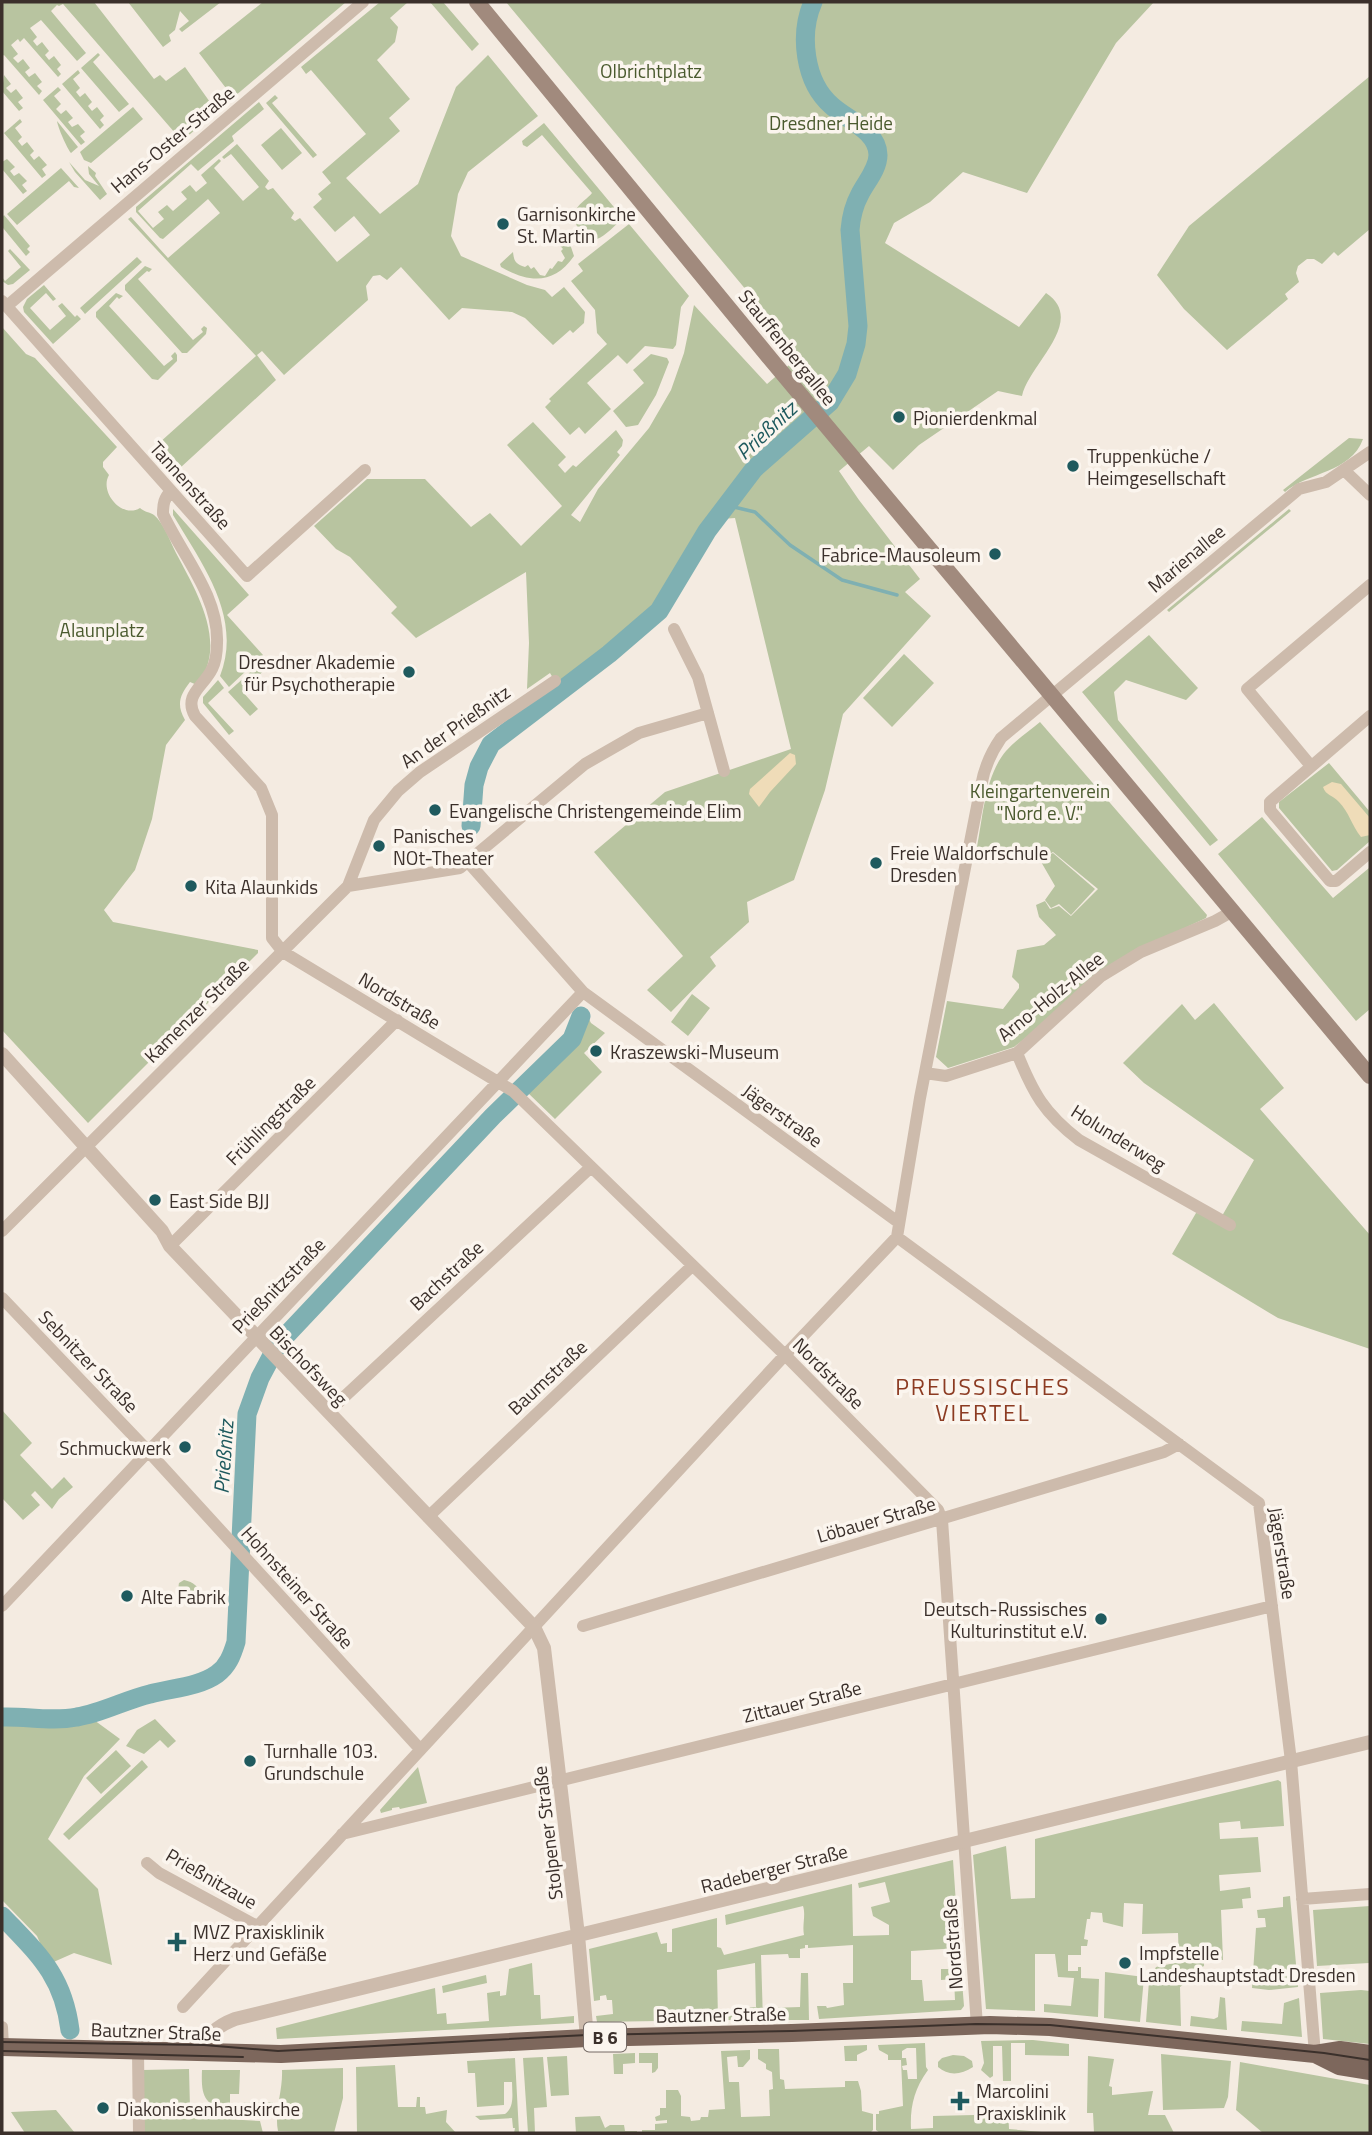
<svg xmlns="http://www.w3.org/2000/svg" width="1372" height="2135" viewBox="0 0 1372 2135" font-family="'Titillium Web',sans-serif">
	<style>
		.green { fill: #b8c4a0; fill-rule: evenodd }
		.sand { fill: #efdcb8 }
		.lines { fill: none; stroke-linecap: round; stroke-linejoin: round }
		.stream { stroke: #7fb0b2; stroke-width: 3.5 }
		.river { stroke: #7fb0b2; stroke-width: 19 }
		.minor { stroke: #cdbbac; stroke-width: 12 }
		.tertiary { stroke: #cdbbac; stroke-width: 14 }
		.secondary { stroke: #a18a7d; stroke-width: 16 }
		.primary { stroke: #7d675c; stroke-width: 18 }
		.tram { stroke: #3b302b; stroke-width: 2 }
		.poi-dot { fill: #1f5a5e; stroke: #fbf5ee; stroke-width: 2.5 }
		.labels { text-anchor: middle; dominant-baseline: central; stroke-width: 7; stroke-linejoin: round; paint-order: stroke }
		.shield { fill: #fbf5ee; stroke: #756b66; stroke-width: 2 }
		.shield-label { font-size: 18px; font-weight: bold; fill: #3b302b }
		.park-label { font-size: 19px; fill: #4a5a2e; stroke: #fbf5ee }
		.street-label { font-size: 19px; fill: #3b302b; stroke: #fbf5ee }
		.poi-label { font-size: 19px; fill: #3b302b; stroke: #fbf5ee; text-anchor: start }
		.water-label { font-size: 21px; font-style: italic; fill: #1f5a5e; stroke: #fbf5ee }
		.quarter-label { font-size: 23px; letter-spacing: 2px; fill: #8c3b22; stroke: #fbf5ee }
	</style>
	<rect width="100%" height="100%" fill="#f4ebe1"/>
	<!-- green -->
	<path class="green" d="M2,2H94L154,79L160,75L166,81L185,67L212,105L218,101L222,107L182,141L63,4L59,6L57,5L51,11L86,53L77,61L41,20L30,28L37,37L33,41L37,46L42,42L49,51L45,55L49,60L54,56L61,65L57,69L61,74L58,77L24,38L20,42L18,39L11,45L18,54L13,58L18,63L23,59L30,68L25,72L29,77L35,73L42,82L37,86L42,91L39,95L4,55L2,56Z
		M128,2H221L182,32L179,29L189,21L180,11L175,30L169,35L171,41L163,47Z
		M263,2H346L235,96H232L199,53Z
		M380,2H408L390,18L398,27L395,42L377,60L410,99L389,118L400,131L346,178L380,214L418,184L456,87L488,55L538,116L468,172L458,194L451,236L461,256L527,285L545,290L552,297L564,287L585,312L584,323L573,333L570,330L553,345L525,318L512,312L462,308L449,320L401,267L387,280L380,275L373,276L366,286L368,300L284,375L262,351L257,355L276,380L180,468L175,482L149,452L256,356L128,219L131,217L168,258L220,213L208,199L163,239L160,238L136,212V207L259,102L264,109L232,136L234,141L198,171L191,164L138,211L153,228L164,219L158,212L167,205L173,211L187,199L181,192L190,185L196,192L207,183L201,175L219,159L221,161L214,168L243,201L259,187L231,154L224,159L222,157L237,144L269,181L265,187L268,190L273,188L294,213L291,218L295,221L300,218L337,262L370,235L354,216L335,232L313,207L322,199L318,194L331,183L322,172L366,134L311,70L306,74L301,67Z
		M430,2H443L479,44L472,51Z
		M506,2H1154L1116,43L1027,193L963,172L930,202L894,223L885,243L1019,327L1046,293C1088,321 1028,365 1022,396L998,391L919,445L893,470L869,446L839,471L859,500L920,579L905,592L931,616L843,714L825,790L794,880L747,902L749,922L710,957L716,966L671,1012L647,990L683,956L594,852L665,792L791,749L735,518L721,519L660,618L563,695L550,673L527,689L529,643L526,572L416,638L391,613L397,607L350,557L336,549L314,526L367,479H425L471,527L490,513L521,546L562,506L507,445L533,422L566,457L558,465L565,473L573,465L576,467L616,430L623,440L622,446L617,452L620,455L571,515L580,522L598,489L649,428L671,390L684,353L694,305L767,384L796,359L762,309Z
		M98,53L100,55L93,62L129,104L119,112L81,68Z
		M78,70L80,73L73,79L80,88L76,92L80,97L85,93L92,102L88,106L92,111L97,107L104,116L100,120L104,125L100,129L62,84Z
		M4,75L11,84L6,88L11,93L16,89L23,98L18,102L23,108L19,111L2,91Z
		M1370,76V229L1338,256L1334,252L1322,264L1314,259H1307L1298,266L1296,273L1299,282L1285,294L1288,299L1227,350L1184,309L1157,275L1189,226Z
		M58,87L61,90L54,96L61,104L56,109L61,114L66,110L73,118L68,122L72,127L78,124L85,132L80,136L85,142L81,145L43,100Z
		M275,95L278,98L272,103L317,155L313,158L266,103Z
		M133,107L143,119L91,163L84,160L80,152Z
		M20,119L22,122L15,128L22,137L18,141L22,146L27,142L34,151L30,155L34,160L39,156L47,165L42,169L46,175L42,178L4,133Z
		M57,121L78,147L71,153C67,148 58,128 57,121Z
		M544,123L623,218C616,224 606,236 597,239C582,244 570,220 577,208C580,203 588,198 592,193L542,135L527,147L523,145L522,141Z
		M281,128L302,153L282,170L261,145Z
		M7,159L15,167L10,171L14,176L19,173L27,181L22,185L27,191L23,194L2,169V162Z
		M69,162L85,180L99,186L89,174L88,166L96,173L95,176L107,194L100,200L75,172Z
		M61,168L79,188L74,187L69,181L17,225L7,214Z
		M4,215L30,246L27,249L30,252L26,256L3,228L2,218Z
		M629,224L689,296L681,307L676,345L673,349L645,346L627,364L618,355L587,383L611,409L585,434L579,427L570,435L545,407L551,401L549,399L607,344L597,333L595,310L571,281L583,271L578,264Z
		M561,231L570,244L574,256C554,285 529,283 501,267L500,264L513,252C514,262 516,264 525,267L528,265L531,269L534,267L540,275L545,276L550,268L552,269L558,261L562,262L565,258L561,251L563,249L555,240L559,237L556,234Z
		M10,249L30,270L13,284L8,285L2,281V277L5,281L21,267L8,251Z
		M137,257L142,262L85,314L80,308Z
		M145,266L152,269L149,272L147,271L138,279L193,340L203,332L201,329L204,326L207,328L206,334L187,353H182L125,290V285Z
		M44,285L56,299L53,301L46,293L30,308L50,330L66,316L58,306L62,303L75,317L77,315L81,319L53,344L24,312L23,307L27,299Z
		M116,293L123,296L119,299L117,297L109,306L164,366L173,359L171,356L175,352L177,355V361L158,380L152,379L96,317V312Z
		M2,327L26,354L35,358L117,447L103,462V467L109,475C99,492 122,519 140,508C144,512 150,512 154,515C164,523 170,541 176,553C196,591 229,644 197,685L190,682C180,695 176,704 185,720L166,745L152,819L135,870L104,910L113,922L258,950V953L88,1123L2,1030Z
		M651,354L667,358L669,362L656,395L638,425L626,427L613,411L644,383L633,370Z
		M1349,438L1363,439C1351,473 1308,472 1285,492L1283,490Z
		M173,509L249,595L227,615L263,655L229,687L220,676C243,617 202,564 173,515Z
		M1289,509L1291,511L1169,612L1167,610Z
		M1149,635L1198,688L1186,700L1126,680L1114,692L1118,720L1218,840L1210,846L1082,692Z
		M904,654L934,683L892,727L863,698Z
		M266,658L271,664L242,691L258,709L250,716L228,692Z
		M218,680L224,688L208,703L234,731L229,735L203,703V697Z
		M1040,722L1207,915L1206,918L1138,950L1014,1047L948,1068L936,1057L947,1001L1003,1009L1019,988V984L1012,977L1017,950L1044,945L1056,935L1039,917L1036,905L1045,901L1050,909L1059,906L1071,916L1098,889L1053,852L1044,857L1053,853L1095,889L1071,915L1059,904L1051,908L1045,900L1055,886L1040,860L1034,863L1033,856L1023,851L1018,856L977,847C983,816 985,776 1006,751C1016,740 1029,731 1040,722Z
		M1329,763L1370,812V841L1337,870L1332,871L1279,808V802Z
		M1262,817L1333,898L1369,868L1370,869V1009L1356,1021L1218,854Z
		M692,994L710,1008L688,1036L671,1022Z
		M1214,1003L1284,1088L1260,1109L1370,1235V1349L1278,1318L1172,1254L1196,1213L1222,1216L1254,1160L1144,1083L1123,1063L1182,1004L1195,1020Z
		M584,1015H587L591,1023L605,1033L584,1053L602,1072L555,1119L527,1092L577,1041Z
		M2,1410L32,1443L20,1455L52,1489L64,1477L73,1487L59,1499L52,1509L35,1491L31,1495L40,1505L23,1520L2,1498Z
		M184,1580C194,1582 198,1587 203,1595L202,1605C189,1610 176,1596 179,1583Z
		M155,1719L176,1741L168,1748L160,1740L144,1754L126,1746L137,1730Z
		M6,1720L39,1724L94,1720L120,1739L84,1776L48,1839L98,1889L112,1965L74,1953L49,1964L37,1936L2,1900V1722Z
		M116,1750L131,1766L101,1794L86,1778Z
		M142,1760L148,1767L69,1840L63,1834Z
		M418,1767L427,1803L400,1809L399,1807L392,1808V1810L381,1813L380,1810Z
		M1278,1780L1281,1782L1284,1826L1241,1829L1240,1821L1219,1823L1220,1839L1258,1837L1261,1872L1219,1875L1220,1891L1250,1887L1251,1898L1242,1899L1243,1908L1221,1910L1223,1960L1204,1958V1966L1183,1977L1184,1984L1180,1987L1181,2026L1146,2022L1149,1981L1156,1967L1179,1962L1178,1933L1142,1934L1143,1904L1124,1903L1123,1927L1103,1922L1102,1913L1091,1912L1090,1919H1087L1084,1939L1088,1940L1087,1946H1081V1955H1068V1971H1078V1967H1081V1978L1099,1979L1098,2017L1044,2012V2004L1071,2006L1074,1978L1058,1977L1055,1954H1035V2011L986,2009L973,1855L1006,1846L1011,1899L1035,1898V1839Z
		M953,1860L959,1948L911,1951V1980H922L924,2001L955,2000L954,1979L941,1980V1969H961L964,2006L961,2010L819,2019L817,2006H826L827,2008L844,2005L843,1983H853V1945L808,1948V1945H805V1948L800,1949V1958H789L788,1954L761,1955L763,2021L728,2020V2010L756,2007L755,1963L717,1970L718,2020L597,2022L596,2016L613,2014L612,2000H607L606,1995L600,1996V2000L594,2001L589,1949L657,1932L661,1944L667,1943V1952H672V1929L717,1918V1947L721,1948L724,1955L804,1935C802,1925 806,1915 803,1906L726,1925L725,1915L852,1884L853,1936L889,1935V1925L873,1916L871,1907L890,1902L885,1882L859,1888L858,1883Z
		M1290,1896L1298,1987L1269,1990L1252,1988L1256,1928L1266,1927L1265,1918H1258L1257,1910L1283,1907V1897Z
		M1370,1906V1967L1369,1963L1317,1966L1313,1910Z
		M532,1963L534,1995H540L541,2019L574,2016V2023L277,2039L276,2028L435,1988L437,2014L446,2013L447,2024L489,2021L487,1993L500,1991V1996L506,1995L509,1969Z
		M1105,1972L1144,1977L1140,2022L1104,2018Z
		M801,1973H808L809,2020H777L770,2008L800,2007Z
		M486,1975L487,1983L443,1993L442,1986Z
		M1361,1990L1370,1991V2044L1323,2039L1320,1993Z
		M1220,1997L1225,1998L1227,2030L1190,2026L1191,2016L1214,2019L1218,2017Z
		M1299,1998L1302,2037L1241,2031L1242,2021L1282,2024L1284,2003Z
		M1033,2040L1069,2044V2056L1025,2055V2043H1011V2081H1003L1002,2046H993V2076L990,2078L981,2070L984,2063L981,2041Z
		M925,2043L926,2067L928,2070C914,2089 910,2107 911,2129L933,2128V2116L974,2115V2108H1008L1009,2129L1042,2132L880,2133L876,2130V2114H879V2111L903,2106L901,2060H888V2055L879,2050L878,2045ZM907,2048H916L917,2079H908L907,2070H903L902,2066L907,2065L906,2058H902V2051Z
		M867,2045V2050L857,2055V2061H845L844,2046Z
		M758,2049H779L780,2079L784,2080L785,2089L845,2087V2081H858L861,2091L862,2111L873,2114V2130L870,2133H642V2130H655V2124L667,2123V2120L656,2121L655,2117L660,2115V2108H666V2090H678L681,2096V2116L690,2117L691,2121L700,2120L701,2117H708L709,2110L725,2109L721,2051L750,2050V2059L743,2067H738L737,2056L727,2057L729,2082H739L741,2117L770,2116L769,2090L773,2089L772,2072L766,2069V2064L758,2059Z
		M635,2053V2063L623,2064V2074H614L613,2054Z
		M639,2053H658V2068L655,2072L652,2073V2063H639Z
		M1161,2054L1231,2061L1228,2097L1224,2108L1163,2110Z
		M953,2055L964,2056L972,2061L973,2067C961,2075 948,2076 938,2067V2062L942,2058Z
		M567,2056L569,2095L551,2096L547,2057Z
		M1088,2056L1114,2059L1109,2086L1112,2087V2095L1153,2091L1148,2115H1165L1174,2133H1094L1093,2113H1087Z
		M543,2057L547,2107L534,2108L535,2133H528L523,2058Z
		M515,2058L519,2133H514L515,2128H513L512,2118L480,2120L475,2116L505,2114C515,2107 512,2093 512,2082H504V2105L477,2107L475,2073H468L467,2061Z
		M1240,2062L1370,2085V2133H1263L1236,2110Z
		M395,2065L398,2107H416L417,2097H420V2107H425L426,2114L447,2110L446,2122L456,2133H357L356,2067Z
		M343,2068V2098L334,2133L278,2131C274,2112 283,2091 282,2070Z
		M189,2069L190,2108H202L225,2119L260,2121L263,2133H144L143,2070Z
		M202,2070H240L239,2094H230V2110C203,2106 201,2094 202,2070Z
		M273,2102L269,2111L240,2110V2103Z
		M56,2110L75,2133H25L11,2112Z
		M600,2116L605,2128L610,2125H624L625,2131H637V2133H576L575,2117Z"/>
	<!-- sand -->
	<path class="sand" d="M790,753L795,755L796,764L770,792L759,807L749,794L750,789Z
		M1332,782L1341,784L1370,818V835L1361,837C1352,826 1349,812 1339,802C1333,795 1326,796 1323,787Z"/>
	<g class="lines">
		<!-- stream -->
		<path class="stream" d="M721,511L734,507L755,512L790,545L842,580L897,595"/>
		<!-- river -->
		<path class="river" d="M471,826L474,785L479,767L491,744L609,654L659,611L707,531L754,469L830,402L847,374L856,344L858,326L850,230C851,217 854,205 860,194C866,182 878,169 878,155C878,131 846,119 832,106C804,82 799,34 813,2
			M2,1717C27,1716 51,1722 77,1717C102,1713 125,1700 150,1694C171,1688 199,1687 217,1674C228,1666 232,1655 236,1642L247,1414L260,1378L278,1344L493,1116L572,1039L581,1016
			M2,1916C38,1954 63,1975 70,2030"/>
		<!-- minor -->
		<path class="minor" d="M2,301L247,576L365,470
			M7,306L363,2
			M1345,471L1370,495
			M171,491C164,498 163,504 163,514C182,555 219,596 217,643C217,652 216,661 212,669C204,686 183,695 195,716L261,788L272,815V938L283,952L513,1091L785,1355L938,1510L942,1520L977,2026
			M674,629L698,677L724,771
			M1370,716L1270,802V810L1330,881H1336L1370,852
			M1311,766L1247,689L1370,585
			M468,862L583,992L898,1222
			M348,886L460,868L585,764L639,733L708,713
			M1017,1053C1033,1093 1044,1113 1079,1140L1230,1225
			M925,1073L946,1076L1017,1053L1100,977L1141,952L1215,921L1233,911
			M2,1231L348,886L374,820L398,791L420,772L555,681
			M897,1237L1259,1503L1291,1761L1315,2054
			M170,1246L397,1020
			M2,1298L148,1451L420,1749
			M328,1412L591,1167
			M428,1517L692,1266
			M2,1606L583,992
			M583,1626L1164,1452L1179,1444
			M342,1834L1272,1606
			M147,1863L159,1873L257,1926
			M1302,1899L1370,1894
			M183,2007L785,1355L897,1237L920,1098L981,786C984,768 990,754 1001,738L1299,489L1326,482L1370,452
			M2,2027L3,2047
			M138,2051L139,2133"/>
		<!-- tertiary -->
		<path class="tertiary" d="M2,1054L162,1231L170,1246L534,1627L544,1648L578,1935L587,2038
			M202,2052C208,2034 217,2026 235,2019L1370,1742"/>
		<!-- secondary -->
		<path class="secondary" d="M477,2L773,362L1370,1076"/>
		<!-- primary -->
		<path class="primary" d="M2,2047L281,2054L587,2038L792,2033L990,2025L1050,2027L1315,2054L1340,2050L1370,2054
			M1315,2054L1339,2066L1370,2071"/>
		<!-- tram -->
		<path class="tram" d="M2,2042L204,2045L278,2051L587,2035L792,2031L976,2024L1050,2025L1324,2053L1370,2060
			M2,2051L243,2057"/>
	</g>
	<!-- markers -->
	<g class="poi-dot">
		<circle cx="503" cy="224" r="7"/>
		<circle cx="899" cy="417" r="7"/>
		<circle cx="1073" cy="466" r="7"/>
		<circle cx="995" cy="554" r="7"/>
		<circle cx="409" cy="672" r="7"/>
		<circle cx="435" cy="810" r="7"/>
		<circle cx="379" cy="846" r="7"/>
		<circle cx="876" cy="863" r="7"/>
		<circle cx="191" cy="886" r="7"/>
		<circle cx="596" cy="1051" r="7"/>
		<circle cx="155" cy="1200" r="7"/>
		<circle cx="185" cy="1447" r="7"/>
		<circle cx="127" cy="1596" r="7"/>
		<circle cx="1101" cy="1619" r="7"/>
		<circle cx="250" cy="1761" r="7"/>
		<path d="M173.5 1931.5h7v7h7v7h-7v7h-7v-7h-7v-7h7z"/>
		<circle cx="1125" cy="1963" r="7"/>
		<path d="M956.5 2090.5h7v7h7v7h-7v7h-7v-7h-7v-7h7z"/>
		<circle cx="103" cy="2108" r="7"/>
	</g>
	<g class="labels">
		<!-- shield labels -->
		<rect class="shield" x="584" y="2022.5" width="42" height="29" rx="5"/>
		<g class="shield-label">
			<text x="605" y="2037">B 6</text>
		</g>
		<!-- park labels -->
		<g class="park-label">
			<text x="651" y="70">Olbrichtplatz</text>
			<text x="831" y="122">Dresdner Heide</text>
			<text x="102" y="629">Alaunplatz</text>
			<text x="1040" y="790">Kleingartenverein<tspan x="1040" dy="22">"Nord e. V."</tspan></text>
		</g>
		<!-- street labels -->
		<g class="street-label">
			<text transform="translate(172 139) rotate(-40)">Hans-Oster-Straße</text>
			<text transform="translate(788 347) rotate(51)">Stauffenbergallee</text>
			<text transform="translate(191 485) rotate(48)">Tannenstraße</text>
			<text transform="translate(1186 558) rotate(-40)">Marienallee</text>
			<text transform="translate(455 726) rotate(-35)">An der Prießnitz</text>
			<text transform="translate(1050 996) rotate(-39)">Arno-Holz-Allee</text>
			<text transform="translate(400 1000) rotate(31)">Nordstraße</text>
			<text transform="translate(196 1010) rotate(-45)">Kamenzer Straße</text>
			<text transform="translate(783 1115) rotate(36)">Jägerstraße</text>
			<text transform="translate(270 1120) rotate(-45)">Frühlingstraße</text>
			<text transform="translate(1119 1137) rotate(32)">Holunderweg</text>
			<text transform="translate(446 1275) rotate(-43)">Bachstraße</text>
			<text transform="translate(278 1285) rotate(-46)">Prießnitzstraße</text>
			<text transform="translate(89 1361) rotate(46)">Sebnitzer Straße</text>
			<text transform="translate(309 1365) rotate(46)">Bischofsweg</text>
			<text transform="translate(829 1373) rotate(45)">Nordstraße</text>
			<text transform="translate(547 1377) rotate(-43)">Baumstraße</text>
			<text transform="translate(876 1519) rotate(-16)">Löbauer Straße</text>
			<text transform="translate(1283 1553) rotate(81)">Jägerstraße</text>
			<text transform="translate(298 1587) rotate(48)">Hohnsteiner Straße</text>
			<text transform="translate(802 1701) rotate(-14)">Zittauer Straße</text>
			<text transform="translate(547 1833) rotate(-97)">Stolpener Straße</text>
			<text transform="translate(774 1868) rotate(-14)">Radeberger Straße</text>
			<text transform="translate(212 1878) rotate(30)">Prießnitzaue</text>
			<text transform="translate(952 1944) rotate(-94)">Nordstraße</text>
			<text transform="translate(721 2014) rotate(-1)">Bautzner Straße</text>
			<text transform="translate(156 2031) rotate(2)">Bautzner Straße</text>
		</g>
		<!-- poi labels -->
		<g class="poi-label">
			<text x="517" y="213">Garnisonkirche<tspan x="517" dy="22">St. Martin</tspan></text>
			<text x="913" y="417">Pionierdenkmal</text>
			<text x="1087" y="455">Truppenküche /<tspan x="1087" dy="22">Heimgesellschaft</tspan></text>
			<text x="981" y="554" text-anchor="end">Fabrice-Mausoleum</text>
			<text x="395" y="661" text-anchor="end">Dresdner Akademie<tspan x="395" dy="22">für Psychotherapie</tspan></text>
			<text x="449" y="810">Evangelische Christengemeinde Elim</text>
			<text x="393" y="835">Panisches<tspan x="393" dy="22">NOt-Theater</tspan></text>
			<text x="890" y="852">Freie Waldorfschule<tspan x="890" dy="22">Dresden</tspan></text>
			<text x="205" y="886">Kita Alaunkids</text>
			<text x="610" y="1051">Kraszewski-Museum</text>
			<text x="169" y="1200">East Side BJJ</text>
			<text x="171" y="1447" text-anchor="end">Schmuckwerk</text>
			<text x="141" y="1596">Alte Fabrik</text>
			<text x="1087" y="1608" text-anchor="end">Deutsch-Russisches<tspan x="1087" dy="22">Kulturinstitut e.V.</tspan></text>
			<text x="264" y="1750">Turnhalle 103.<tspan x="264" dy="22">Grundschule</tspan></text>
			<text x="193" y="1931">MVZ Praxisklinik<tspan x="193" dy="22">Herz und Gefäße</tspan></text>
			<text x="1139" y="1952">Impfstelle<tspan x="1139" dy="22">Landeshauptstadt Dresden</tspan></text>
			<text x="976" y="2090">Marcolini<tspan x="976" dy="22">Praxisklinik</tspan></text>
			<text x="117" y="2108">Diakonissenhauskirche</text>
		</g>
		<!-- water labels -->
		<g class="water-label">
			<text transform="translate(766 430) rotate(-43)">Prießnitz</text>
			<text transform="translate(223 1457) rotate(-86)">Prießnitz</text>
		</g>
		<!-- quarter labels -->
		<g class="quarter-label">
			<text x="983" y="1386">PREUSSISCHES<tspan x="983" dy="26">VIERTEL</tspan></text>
		</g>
	</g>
	<!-- border -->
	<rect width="1372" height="2135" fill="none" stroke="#3b302b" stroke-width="7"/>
</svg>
